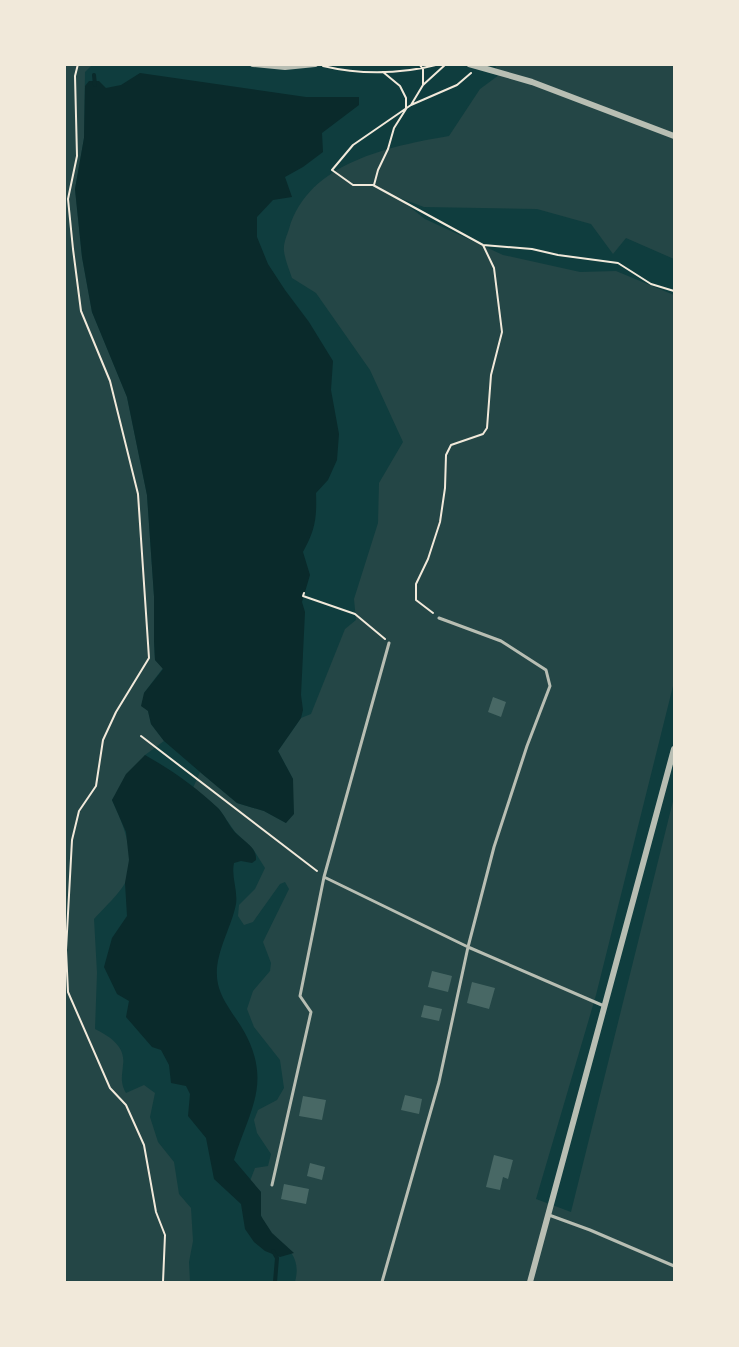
<svg xmlns="http://www.w3.org/2000/svg" width="739" height="1347" viewBox="0 0 739 1347" font-family="Raleway,sans-serif">
	<style>
		.green { fill: #244646 }
		.water { fill: #0a2a2b }
		.lines { fill: none; stroke-linecap: round; stroke-linejoin: round }
		.stream { stroke: #0a2a2b; stroke-width: 4 }
		.building { fill: #486865 }
		.path { stroke: #f1e9da; stroke-width: 2 }
		.service { stroke: #b8beb3; stroke-width: 3 }
		.minor { stroke: #b8beb3; stroke-width: 6 }
	</style>
	<rect width="100%" height="100%" fill="#0f3d3e"/>
	<!-- green -->
	<path class="green" d="M64,65H92L85,72L84,138L75,189L82,257L92,312L127,397L147,495L154,596V641L155,660L163,668L144,693L151,724L164,741L145,755L112,800C123,824 137,855 125,883C120,893 102,910 94,919L97,973L95,1029C109,1036 126,1046 123,1065C122,1077 120,1082 126,1093L144,1085L155,1093L150,1117L158,1142L174,1162L179,1194L191,1208L193,1241L189,1262L190,1282H65Z
		M495,65H674V259L626,238L613,254L591,224L537,209L424,207L397,197L425,219L503,255L580,272L616,271L674,295V682L596,995L536,1199L571,1212L674,797V1282H295C305,1244 268,1244 261,1215C259,1209 261,1199 261,1192L250,1181L255,1168L268,1166L271,1154L257,1133L254,1120L258,1110L277,1100L284,1088L280,1060L254,1027L247,1009L253,991L270,971L271,963L263,942L289,889L285,882L280,884L253,922L244,925L238,916L239,905L255,889L265,868L253,849L235,832L219,809L193,788L200,772L237,803L264,811L286,823L293,779L278,751L301,718L311,714L345,629L356,620L354,599L378,523L379,483L403,442L370,370L316,293L292,278C289,269 285,260 284,251C283,244 287,235 289,229C308,162 391,146 449,136L480,89L499,75Z"/>
	<!-- water -->
	<path class="water" d="M140,73L306,97H359V105L322,133L323,152L303,167L285,177L292,197L273,200L257,217V237L268,264L285,290L309,322L333,361L331,390L339,434L337,460L328,480L316,493C317,519 315,530 303,552L310,575L302,602L305,612L301,695L303,710L301,718L278,751L293,779L294,814L286,823L264,811L237,803L200,772L164,741L151,724L148,711L141,706L144,693L163,669L155,660L154,641V596L147,495L127,397L92,312L82,257L75,189L84,138L85,86L89,81H99L106,88L121,85Z
		M145,755C170,769 196,787 218,808C224,814 228,824 234,831C242,841 257,846 256,860L252,863L241,861L234,863C231,877 238,890 236,904C231,930 212,957 218,984C222,1003 239,1020 247,1037C271,1086 248,1113 234,1160L261,1192V1216L272,1233L294,1253L280,1257L265,1251L254,1242L245,1229L241,1204L214,1179L206,1138L188,1116L190,1094L186,1086L171,1083L169,1065L161,1050L152,1047L126,1017L129,1001L117,994L104,967L112,938L127,916L125,883L129,860L126,832L112,800L126,774Z"/>
	<g class="lines">
		<!-- stream -->
		<path class="stream" d="M94,75L95,85
			M273,1251L277,1258L275,1282"/>
	</g>
	<!-- building -->
	<path class="building" d="M493,697L506,702L501,717L488,712Z
		M432,971L452,976L448,992L428,987Z
		M472,982L495,988L489,1009L467,1003Z
		M424,1005L442,1009L439,1021L421,1017Z
		M405,1095L422,1099L419,1114L401,1110Z
		M303,1096L326,1100L322,1120L299,1116Z
		M494,1155L513,1160L508,1179L503,1177L500,1190L486,1187Z
		M310,1163L325,1167L322,1180L307,1176Z
		M284,1184L309,1189L306,1204L281,1199Z"/>
	<g class="lines">
		<!-- path -->
		<path class="path" d="M78,64L75,76L77,156L68,199L73,249L81,311L110,381L138,494L149,658L116,712L103,740L96,786L79,811L72,840L66,950L68,992L110,1088L126,1105L144,1145L156,1212L165,1235L163,1282
			M419,64L423,69V85L411,105L353,145L332,170L353,185H373L483,245L532,249L558,255L618,263L651,284L674,291
			M323,66C361,75 402,74 440,64
			M423,85L446,64
			M411,105L457,85L471,73
			M374,185L378,170L388,149L394,128L406,109V98L400,86L383,72
			M304,593L303,596L355,614L385,639
			M433,613L416,600V584L428,559L440,522L445,488L446,455L451,445L483,434L487,428L491,375L502,332L494,268L483,245
			M141,736L317,871"/>
		<!-- service -->
		<path class="service" d="M324,877L468,947L604,1006
			M272,1185L311,1012L300,996L324,877L389,643
			M549,1215L590,1230L674,1266
			M382,1282L439,1082L468,947L494,847L527,746L550,686L546,670L501,641L439,618"/>
		<!-- minor -->
		<path class="minor" d="M253,64L285,67L315,64
			M469,64L532,82L674,136
			M530,1282L674,749"/>
	</g>
	<!-- border -->
	<rect width="739" height="1347" fill="none" stroke="#f1e9da" stroke-width="132"/>
</svg>
